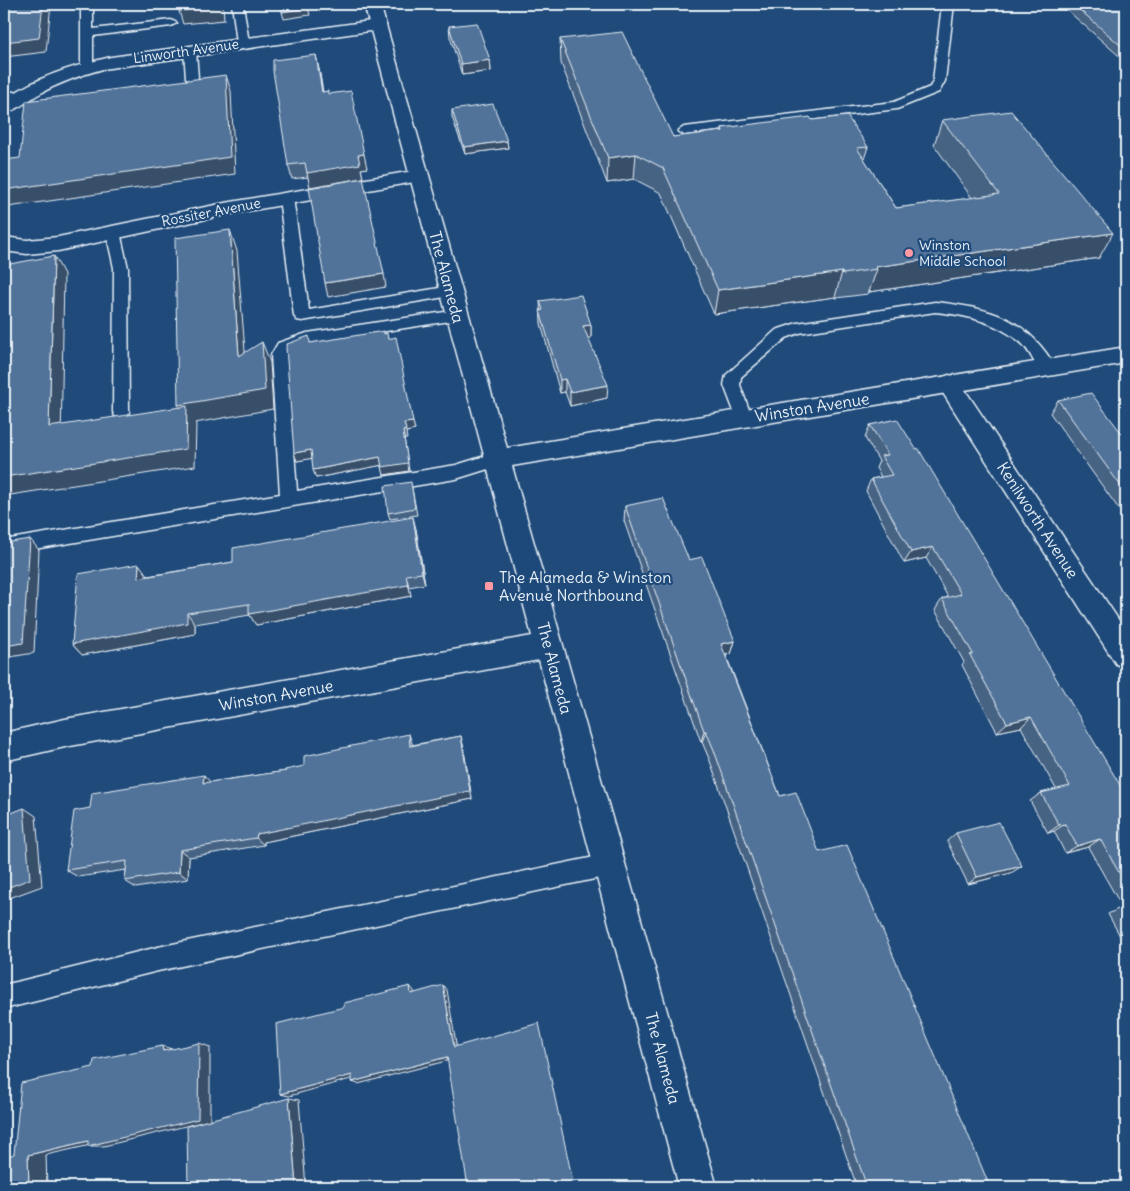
<svg xmlns="http://www.w3.org/2000/svg" width="1130" height="1191" viewBox="0 0 1130 1191" font-family="Delius,sans-serif">
	<style>
		.lines { fill: none; stroke-linecap: round; stroke-linejoin: round }
		.lane-casing { stroke: #e8f1f8; stroke-width: 3 }
		.street-casing { stroke: #e8f1f8; stroke-width: 3 }
		.secondary-casing { stroke: #e8f1f8; stroke-width: 3 }
		.lane { fill: #1f4a7a; fill-rule: evenodd }
		.street { fill: #1f4a7a; fill-rule: evenodd }
		.secondary { fill: #1f4a7a; fill-rule: evenodd }
		.wall { fill: #466384; stroke: #e8f1f8 }
		.shaded-wall { fill: #39506b; stroke: #e8f1f8 }
		.building { fill: #517399; stroke: #e8f1f8 }
		.poi-dot { fill: #ff9aa2; stroke: #1f4a7a; stroke-width: 2 }
		.labels { text-anchor: middle; dominant-baseline: central; stroke-width: 4.5; stroke-linejoin: round; paint-order: stroke }
		.far-street-label { font-size: 14px; fill: #e8f1f8; stroke: #1f4a7a }
		.far-poi-label { font-size: 14px; fill: #e8f1f8; stroke: #1f4a7a; text-anchor: start }
		.street-label { font-size: 16px; fill: #e8f1f8; stroke: #1f4a7a }
		.poi-label { font-size: 16px; fill: #e8f1f8; stroke: #1f4a7a; text-anchor: start }
	</style>
	<rect width="100%" height="100%" fill="#1f4a7a"/>
	<filter id="ink" filterUnits="userSpaceOnUse"><feTurbulence type="fractalNoise" baseFrequency=".02" numOctaves="2"/><feDisplacementMap in="SourceGraphic" scale="10" xChannelSelector="R" yChannelSelector="G"/><feConvolveMatrix kernelMatrix="1 2 1 2 8 2 1 2 1" color-interpolation-filters="sRGB"/></filter>
	<g filter="url(#ink)">
		<g class="lines">
			<defs>
				<path id="lane" d="M81,4H93V29L171,20L177,23L171,26L93,36V67L87,71L81,67Z
					M232,4H243L249,43L247,45L243,46L237,43Z
					M942,4H954L945,81L939,92L897,109L684,135L678,131L684,127L894,102L930,87L933,81Z
					M190,47L196,51L198,78L192,82L186,78L184,51Z
					M4,90L22,94L24,97L18,101L4,98Z
					M286,194L293,198L309,310L451,286L456,287L458,291L456,295L451,296L302,321L297,320L294,316L279,198Z
					M113,228L118,229L120,232L128,268L129,412L127,416L121,418L115,416L113,412L114,268L106,232L108,229Z
					M935,302C991,308 1026,317 1056,368L1054,372C1050,373 1046,374 1042,372C1035,367 1030,349 1019,341C994,321 965,315 935,312L799,333L786,338L741,377L740,385L752,418L750,422L744,424L738,422L724,385L726,375L776,330L797,323Z
					M458,310L463,311L466,315L463,319L309,343L289,351L287,355L297,491L456,465L498,452L504,454L506,459L504,464L456,479L4,554V540L280,494L271,355L278,343L307,333Z
					M609,854L617,857L620,865L617,873L609,876L158,971L4,1009V985L158,947Z"/>
				<path id="street" d="M378,20L384,21L386,25L384,29L103,69C81,75 61,82 41,93C29,99 17,111 4,113V100C36,77 73,66 111,57Z
					M419,170L426,172L429,176L426,180L225,215L58,251L27,254L4,251V237L27,240L58,237L225,203Z
					M949,375L957,378L1126,631V668L1116,664L941,390L937,384L941,378Z"/>
				<path id="secondary" d="M364,4H380L507,448L1126,347V363L512,466L717,1187H679L539,660L65,747L4,761V733L65,719L532,636Z"/>
			</defs>
			<!-- lane casing -->
			<use href="#lane" class="lane-casing"/>
			<!-- street casing -->
			<use href="#street" class="street-casing"/>
			<!-- secondary casing -->
			<use href="#secondary" class="secondary-casing"/>
			<!-- lane -->
			<use href="#lane" class="lane"/>
			<!-- street -->
			<use href="#street" class="street"/>
			<!-- secondary -->
			<use href="#secondary" class="secondary"/>
		</g>
		<!-- wall -->
		<path class="wall" d="M1060,4H1124L1126,6V62Z
			M449,26L490,60L491,71L462,75L450,37Z
			M560,39L673,137L722,131V128L812,120L868,147L864,159L896,208L972,198L934,145L942,120L1099,258L869,292L868,294L836,298L835,297L714,314L661,193L634,179L607,183L561,63Z
			M319,69L323,92L328,94L367,168L361,169L363,178L310,187L308,177L292,179L288,165Z
			M452,110L507,141L508,148L465,154L452,117Z
			M540,301L591,325V338L588,339L607,398L570,406L565,392L560,393L541,324Z
			M384,334L388,339L415,430L406,432L407,439H404L409,471L384,475L382,465L316,478L312,458L297,461L294,453L311,343Z
			M1058,400L1126,439V519L1050,413Z
			M870,425L1126,795V947L1108,914L1122,907L1088,847L1065,853L1054,831L1048,833L1030,801L1041,793L1056,789L1021,727L997,732L962,665L964,662L935,610L942,599L948,597L926,558L904,563L866,491L871,479L881,477L876,468L879,461L865,438Z
			M412,488L417,515L390,519L388,513Z
			M625,506L689,560L735,641L731,654L726,655L780,796L819,852L990,1187H857L710,761L702,742H701L624,521Z
			M416,529L425,584L409,587L411,596L256,625L250,615L195,624V634L82,655L72,644L147,575V576L233,562Z
			M461,736L463,745L472,799L264,842V845L189,857L188,879L136,888L125,881L126,870L78,877L66,870L90,808L210,782L286,771L412,743V745Z
			M956,833L1011,873L968,884L947,841Z"/>
		<!-- shaded-wall -->
		<path class="shaded-wall" d="M43,4H51L46,52L4,57V42Z
			M219,4H223L224,20L183,24L179,11Z
			M307,4L310,15L284,19L282,12Z
			M316,55L319,69L325,106L322,92Z
			M490,60L491,71L462,75L461,64Z
			M226,75L231,91L235,174L8,207L4,199V190Z
			M507,141L508,148L465,154L464,147Z
			M364,154L367,168L361,169L363,178L310,187L307,173L358,155Z
			M636,154L634,179L607,183L608,158Z
			M230,230L237,251L247,376L239,356Z
			M1113,233L1099,258L869,292L877,269L875,267Z
			M54,256L64,274L61,444L49,427Z
			M842,272L835,297L714,314L718,290Z
			M384,274L386,287L328,297L325,283Z
			M591,325V338L583,339V326Z
			M262,342L270,362L273,409L195,423L196,424L195,466L4,496V477L187,422L178,405Z
			M565,379V392L560,393V380Z
			M608,385L607,398L570,406V392Z
			M413,422L415,430L406,432L404,423Z
			M403,431L409,471L384,475L382,467Z
			M311,450L314,458L297,461L294,453Z
			M380,457L383,465L316,478L313,470Z
			M413,517L416,529L425,584L422,573Z
			M30,539L39,550L34,653L4,658V646Z
			M933,547L926,558L904,563L911,552Z
			M139,564L147,575V589L138,578Z
			M406,575L409,587L411,596L256,625L249,614Z
			M187,613L195,624V634L82,655L72,644Z
			M735,641L731,654L718,656L721,644Z
			M1031,717L1021,727L997,732L1007,723Z
			M704,731H706L702,742H701Z
			M409,734L412,743L414,755L410,746Z
			M461,736L463,745L472,799L264,842V845L256,838L257,834Z
			M204,775L212,784L203,783Z
			M24,808L36,816L42,886L4,900V889Z
			M1065,824L1054,831L1048,833L1059,825Z
			M1100,839L1088,847L1065,853L1077,846Z
			M180,850L189,857L188,879L179,872Z
			M1022,866L1011,873L968,884L977,877Z
			M443,985L447,990L457,1050L454,1047Z
			M410,986L414,991L415,998L411,994Z
			M199,1043L210,1047V1120L104,1146H88Z
			M162,1046L175,1050L163,1051Z
			M447,1057L450,1060L358,1084L352,1082Z
			M352,1075L358,1077L289,1096L280,1094Z
			M289,1098L299,1100L306,1187H296Z
			M88,1141L104,1142L46,1155L47,1187H29L28,1155Z"/>
		<!-- building -->
		<path class="building" d="M4,4H43L39,38L4,42Z
			M178,4H219L220,6L179,11Z
			M281,4H307L308,8L282,12Z
			M1073,4H1124L1126,6V50Z
			M477,23L490,60L461,64L449,26Z
			M622,32L673,137L723,131L722,128L810,117L812,120L847,116L868,147L857,148L896,208L999,194L942,120L1011,111L1113,233L875,267L877,269L843,274L842,272L718,290L663,168L636,154L608,158L560,39Z
			M316,55L322,92L328,91V94L351,91L364,154L358,155L360,164L307,173L305,163L288,165L273,71V60Z
			M226,75L230,157L4,190V160L20,158L26,101Z
			M493,104L507,141L464,147L452,110Z
			M363,178L384,274L325,283L309,188Z
			M230,230L239,356L262,342L265,390L178,405L175,238Z
			M54,256L49,427L187,406L186,449L4,477V265Z
			M581,295L591,325L583,326L608,385L570,392L565,379L560,380L540,311L543,310L540,301Z
			M384,331V334L387,333L388,339L396,337L413,422L404,423L406,430L403,431L408,463L382,467L380,457L313,470L311,450L294,453L286,347L287,344L309,336L310,343Z
			M1091,393L1126,439V493L1058,400Z
			M897,419L916,449L918,448L1126,795V885L1100,839L1077,846L1065,824L1059,825L1041,793L1070,786L1031,717L1007,723L970,655L973,654L942,599L961,594L933,547L911,552L871,479L892,475L881,456L888,455L870,425Z
			M411,482L415,508L388,513L385,486Z
			M663,498L689,560L702,557L725,617L735,641L721,644L780,796L796,792L819,852L847,845L990,1187H867L714,750L706,731H704L625,506Z
			M413,517L422,573L406,575L408,585L249,614V604L187,613V623L72,644L78,574L139,564L138,578L233,562V548Z
			M30,539L23,643L4,646V543Z
			M409,734L410,746L461,736L470,791L257,834L256,838L180,850L179,872L125,881L127,861L66,870L74,811L90,808L92,793L204,775L203,783L286,771L285,770L304,766V756Z
			M24,808L30,879L4,889V816Z
			M999,822L1022,866L977,877L956,833Z
			M1126,906V917L1121,908Z
			M443,985L454,1047L539,1023L574,1187H468L447,1057L352,1082V1075L280,1094L276,1024L344,1007V1003L410,986L411,994Z
			M199,1043L198,1119L88,1146V1141L28,1155L29,1187H4V1158L14,1154L21,1083L93,1067L94,1060L162,1046L163,1051Z
			M289,1098L296,1187H188L187,1126Z"/>
	</g>
	<!-- markers -->
	<g class="poi-dot">
		<circle cx="909" cy="253" r="5"/>
		<rect x="484" y="581" width="10" height="10" rx="2.5"/>
	</g>
	<g class="labels">
		<!-- far-street labels -->
		<g class="far-street-label">
			<text transform="translate(186 51) rotate(-8)">Linworth Avenue</text>
			<text transform="translate(211 212) rotate(-11)">Rossiter Avenue</text>
		</g>
		<!-- far-poi labels -->
		<g class="far-poi-label">
			<text x="919" y="245">Winston<tspan x="919" dy="16">Middle School</tspan></text>
		</g>
		<!-- street labels -->
		<g class="street-label">
			<text transform="translate(447 277) rotate(75)">The Alameda</text>
			<text transform="translate(812 407) rotate(-9)">Winston Avenue</text>
			<text transform="translate(1038 520) rotate(57)">Kenilworth Avenue</text>
			<text transform="translate(555 668) rotate(75)">The Alameda</text>
			<text transform="translate(276 695) rotate(-10)">Winston Avenue</text>
			<text transform="translate(663 1058) rotate(75)">The Alameda</text>
		</g>
		<!-- poi labels -->
		<g class="poi-label">
			<text x="499" y="577">The Alameda &amp; Winston<tspan x="499" dy="18">Avenue Northbound</tspan></text>
		</g>
	</g>
	<!-- margin -->
	<rect width="1130" height="1191" fill="none" stroke="#1f4a7a" stroke-width="20"/>
	<rect x="10" y="10" width="1110" height="1171" fill="none" stroke="#e8f1f8" stroke-width="2" filter="url(#ink)"/>
</svg>
